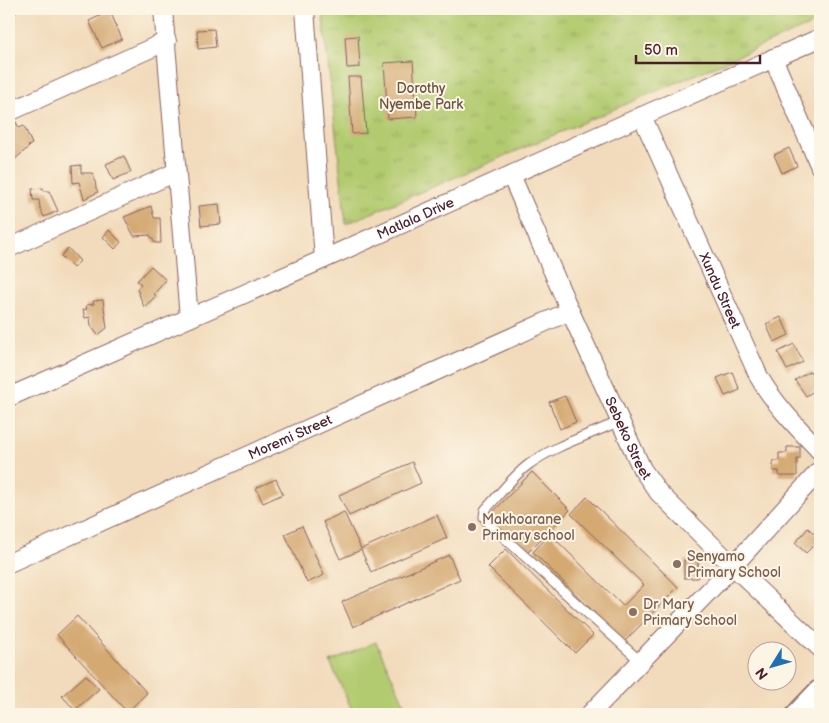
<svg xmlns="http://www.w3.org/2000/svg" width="829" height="723" viewBox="0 0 829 723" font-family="'Balsamiq Sans',sans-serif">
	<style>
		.green { fill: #b2cb70; stroke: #7e754e }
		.park { fill: url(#park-tufts); stroke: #7e754e }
		.building { fill: #d4a972 }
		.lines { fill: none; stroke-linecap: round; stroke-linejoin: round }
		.lane-casing { stroke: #85615e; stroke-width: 11 }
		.street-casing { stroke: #85615e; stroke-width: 20 }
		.secondary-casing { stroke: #85615e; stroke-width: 28 }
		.lane { stroke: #fff; stroke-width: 9 }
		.street { stroke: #fff; stroke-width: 18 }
		.secondary { stroke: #fff; stroke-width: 25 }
		.education-dot { fill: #8d6e63; stroke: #fcf5e5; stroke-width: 2 }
		.labels { text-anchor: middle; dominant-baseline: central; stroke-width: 4; stroke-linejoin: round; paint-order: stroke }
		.park-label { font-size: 14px; fill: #695340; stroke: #fcf5e5 }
		.street-label { font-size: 14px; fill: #4a1f2b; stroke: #fcf5e5 }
		.education-label { font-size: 14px; fill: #785e54; stroke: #fcf5e5; text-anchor: start }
	</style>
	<defs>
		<pattern id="park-tufts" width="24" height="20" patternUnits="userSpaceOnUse" patternTransform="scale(1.25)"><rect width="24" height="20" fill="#b2cb70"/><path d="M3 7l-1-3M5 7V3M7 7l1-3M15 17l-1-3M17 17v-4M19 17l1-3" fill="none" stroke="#9bae61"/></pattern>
	</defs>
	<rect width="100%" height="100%" fill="#fcf5e5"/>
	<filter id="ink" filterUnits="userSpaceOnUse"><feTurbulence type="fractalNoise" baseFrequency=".02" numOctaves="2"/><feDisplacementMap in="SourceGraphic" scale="10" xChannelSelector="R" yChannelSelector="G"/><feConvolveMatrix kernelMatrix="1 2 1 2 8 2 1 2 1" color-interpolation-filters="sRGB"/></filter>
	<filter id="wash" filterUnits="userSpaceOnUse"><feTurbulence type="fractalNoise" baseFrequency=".0096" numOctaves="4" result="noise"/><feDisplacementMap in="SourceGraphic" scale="20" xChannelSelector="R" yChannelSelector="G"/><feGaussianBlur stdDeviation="1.12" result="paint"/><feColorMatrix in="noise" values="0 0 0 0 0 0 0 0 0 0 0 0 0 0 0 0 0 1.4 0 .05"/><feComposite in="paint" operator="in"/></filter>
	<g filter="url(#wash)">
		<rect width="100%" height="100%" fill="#f2dbbc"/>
		<!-- green -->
		<path class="green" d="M376,642L409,714H354L330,662Z"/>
		<!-- park -->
		<path class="park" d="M322,9H820V21L346,224Z"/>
		<g id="blocks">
			<!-- building -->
			<path class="building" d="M9,9H15L18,11L9,20Z
				M110,11L122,39L102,48L89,21Z
				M214,29L216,47L198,49L197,30Z
				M358,36L360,67L347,68L345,37Z
				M413,61L417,117L388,119L384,63Z
				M348,77H361L366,133L352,134Z
				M16,122L19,128L24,126L32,144L28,146L29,147L15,159L10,153L15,148L9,141V126Z
				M789,148L797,166L782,173L774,155Z
				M124,156L131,172L113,180L106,164Z
				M81,165V173H93L94,181H95L96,188L98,192L84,199L79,182L73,183L72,166Z
				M43,188L44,191H49L58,211L44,217L40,208L39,200H33L32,189Z
				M219,204L221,224L201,226L199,206Z
				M151,206L154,218H160L161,243H155L150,235L134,236L124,217Z
				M109,230L121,242L115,249L103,237Z
				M68,248L80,261L73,268L61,256Z
				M151,266L166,280L154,294L156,296L144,307L137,289L141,284L137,281Z
				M103,300L107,328L98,335L91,326L90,317L85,318L83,310L87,309L86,305L94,304L93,301Z
				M781,317L789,335L774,342L766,324Z
				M794,344L803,362L787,370L778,352Z
				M810,371L820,387L806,396L795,380Z
				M732,372L740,390L725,396L717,378Z
				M565,396L576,422L560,429L549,402Z
				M787,447H800V459H797V476H779V471H773V461H779V453H787Z
				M412,462L421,483L349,516L339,495Z
				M532,472L570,510L526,554L488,517Z
				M276,479L283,494L263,503L256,488Z
				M587,497L678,587L624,642L533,552L550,534L623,606L644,585L571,514Z
				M344,512L361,549L437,515L447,538L371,572L361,550L340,559L323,522Z
				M302,526L324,575L307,583L285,534Z
				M808,528L820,539L806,553L795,543Z
				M506,549L593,635L575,653L488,567Z
				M449,555L460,579L353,627L342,602Z
				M684,560L698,561V578H684Z
				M77,616L147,693L127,712L57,635Z
				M86,675L99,689L75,710L62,696Z"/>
		</g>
	</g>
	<g filter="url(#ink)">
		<use href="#blocks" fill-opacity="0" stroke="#85615e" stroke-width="1"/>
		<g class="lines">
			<defs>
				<path id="lane" d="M620,421C590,435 555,445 528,465C512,477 499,495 485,510L484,517L487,522L641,662"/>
				<g id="street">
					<path d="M163,9L189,318"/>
					<path d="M305,9L324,259"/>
					<path d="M773,58L820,167"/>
					<path d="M9,112L167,41"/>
					<path id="s1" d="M642,116L759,377C775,405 798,428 820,451"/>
					<path id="s2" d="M511,175L570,311L642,469L659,493L733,566L820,648"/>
					<path d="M9,248L176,172"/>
					<path id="s3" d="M9,397L324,259L642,116L820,38"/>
					<path id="s4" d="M9,563L570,311"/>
					<path d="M590,714L733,566L820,470"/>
				</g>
				<path id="secondary" d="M800,714L820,693"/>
			</defs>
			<!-- lane casing -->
			<use href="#lane" class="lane-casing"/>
			<!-- street casing -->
			<use href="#street" class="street-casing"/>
			<!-- secondary casing -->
			<use href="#secondary" class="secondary-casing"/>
			<!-- lane -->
			<use href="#lane" class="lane"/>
			<!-- street -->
			<use href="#street" class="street"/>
			<!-- secondary -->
			<use href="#secondary" class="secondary"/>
		</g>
	</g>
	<!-- markers -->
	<g class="education-dot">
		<circle cx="472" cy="527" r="5"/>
		<circle cx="677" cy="564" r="5"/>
		<circle cx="633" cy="612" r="5"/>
	</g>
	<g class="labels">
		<!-- park labels -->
		<g class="park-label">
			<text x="421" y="88">Dorothy<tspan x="421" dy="16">Nyembe Park</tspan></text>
		</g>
		<!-- street labels -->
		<g class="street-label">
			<text stroke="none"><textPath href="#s3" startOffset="444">Matlala Drive</textPath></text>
			<text stroke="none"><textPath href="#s1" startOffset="191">Xundu Street</textPath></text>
			<text stroke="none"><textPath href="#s4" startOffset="308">Moremi Street</textPath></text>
			<text stroke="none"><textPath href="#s2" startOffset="288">Sebeko Street</textPath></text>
		</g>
		<!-- education labels -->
		<g class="education-label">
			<text x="482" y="519">Makhoarane<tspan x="482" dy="16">Primary school</tspan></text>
			<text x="687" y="556">Senyamo<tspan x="687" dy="16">Primary School</tspan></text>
			<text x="643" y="604">Dr Mary<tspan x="643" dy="16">Primary School</tspan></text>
		</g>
	</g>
	<!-- margin -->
	<rect width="829" height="723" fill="none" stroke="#fcf5e5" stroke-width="30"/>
	<!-- north arrow -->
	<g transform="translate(772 666) rotate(233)"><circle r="24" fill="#fcf5e5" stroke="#b59f9b"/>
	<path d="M0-4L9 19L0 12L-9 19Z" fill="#1f6fb2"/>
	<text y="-8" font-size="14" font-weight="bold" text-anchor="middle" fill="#4a1f2b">N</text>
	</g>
	<!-- scale -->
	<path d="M636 55v8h124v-8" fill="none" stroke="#4a1f2b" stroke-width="2.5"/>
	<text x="644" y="55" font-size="15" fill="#4a1f2b" stroke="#fcf5e5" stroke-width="4" paint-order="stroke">50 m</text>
</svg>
